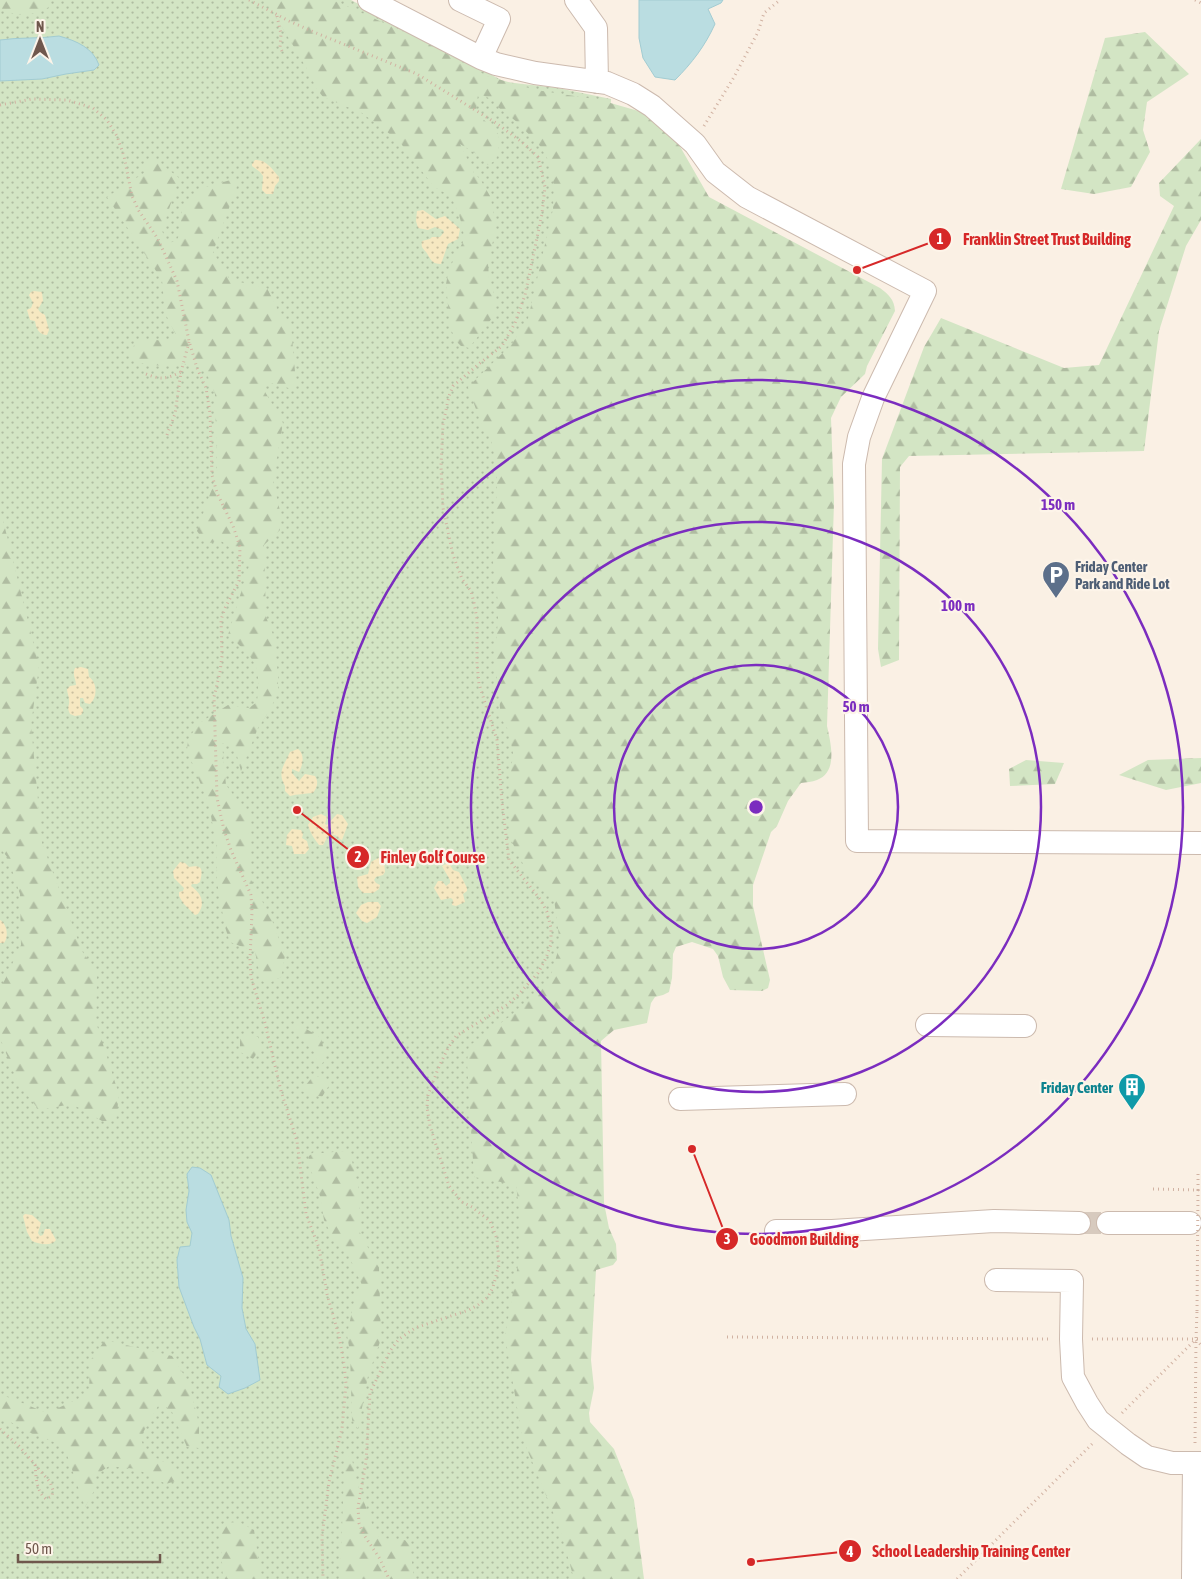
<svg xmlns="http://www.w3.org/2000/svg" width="1201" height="1579" viewBox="0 0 1201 1579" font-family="'Asap Condensed',sans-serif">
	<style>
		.grass { fill: url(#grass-dots) }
		.forest { fill: url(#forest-firs) }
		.sand { fill: url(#sand-dots) }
		.water { fill: #badde1; stroke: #a2ccd2 }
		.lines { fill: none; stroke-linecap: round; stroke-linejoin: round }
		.minor-tunnel { stroke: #d7cabe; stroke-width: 22; stroke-dasharray: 22 11; stroke-linecap: butt }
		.minor-casing { stroke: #ccbaae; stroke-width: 24 }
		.path { stroke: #d1b2a2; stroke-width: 3; stroke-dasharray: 1 4; stroke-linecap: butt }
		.minor { stroke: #fff; stroke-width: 22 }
		.path-bridge { stroke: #d1b2a2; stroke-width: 3; stroke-dasharray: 1 4; stroke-linecap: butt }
		.ring { fill: none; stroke: #7b2cbf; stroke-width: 2.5 }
		.labels { text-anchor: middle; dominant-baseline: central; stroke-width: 4.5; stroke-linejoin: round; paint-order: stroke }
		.service-label { font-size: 15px; font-weight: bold; fill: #4e5e75; stroke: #fdf4e9; text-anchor: start }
		.culture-label { font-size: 15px; font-weight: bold; fill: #0d838f; stroke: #fdf4e9; text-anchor: end }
		.centre { fill: #7b2cbf; stroke: #fdf4e9; stroke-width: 2.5 }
		.ring-label { font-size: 15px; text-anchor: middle; font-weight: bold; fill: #7b2cbf; stroke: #fdf4e9; stroke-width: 4.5; stroke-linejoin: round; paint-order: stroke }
		.leader { fill: none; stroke: #d62828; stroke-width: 2 }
		.callout-dot { fill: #d62828; stroke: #fdf4e9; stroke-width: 2 }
		.mark-label { font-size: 15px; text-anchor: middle; font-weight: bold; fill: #fff }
		.callout-label { font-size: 16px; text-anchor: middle; font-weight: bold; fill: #d62828; stroke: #fdf4e9; stroke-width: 4.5; stroke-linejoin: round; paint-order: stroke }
	</style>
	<defs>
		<pattern id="grass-dots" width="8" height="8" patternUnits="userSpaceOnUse" patternTransform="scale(1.25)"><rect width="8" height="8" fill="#d3e5c4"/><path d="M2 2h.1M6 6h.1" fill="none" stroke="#afbca1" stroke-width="1.8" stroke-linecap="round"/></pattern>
		<pattern id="forest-firs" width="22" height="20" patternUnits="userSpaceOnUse" patternTransform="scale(1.25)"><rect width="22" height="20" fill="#d3e5c4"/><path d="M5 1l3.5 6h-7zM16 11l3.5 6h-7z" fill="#afbca1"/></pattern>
		<pattern id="sand-dots" width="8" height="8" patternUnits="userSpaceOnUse" patternTransform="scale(1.25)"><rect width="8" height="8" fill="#f6e8c1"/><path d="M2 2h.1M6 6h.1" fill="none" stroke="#cbbf9f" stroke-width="1.8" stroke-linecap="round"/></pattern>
	</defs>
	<rect width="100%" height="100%" fill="#faf0e4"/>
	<!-- grass -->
	<path class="grass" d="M0,0H351L505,82L558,88L611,99L553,1364L610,1579H0Z"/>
	<!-- forest -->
	<path class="forest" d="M0,0H47L49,7L38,13L16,15L0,8Z
		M266,0H333L424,41L487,76L536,90L600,100L642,112L655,121L678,143L709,197L880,288C889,295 894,299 895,311L867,366L865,374L841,397L831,418L834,502L827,726C831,744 838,772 817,780C812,782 806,782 801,783L788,801L777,826L771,832L753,885V906L770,980L768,988L762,991L730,990L723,977L718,956L713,949L692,942L676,947L673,954L672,978L669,992L663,995L655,997L651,1003L647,1023L614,1030L601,1041L604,1203L609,1228L616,1244L617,1260L613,1265L596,1270L591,1360L594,1388L589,1413L590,1422L614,1449L634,1500L644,1579H574L560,1529L522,1437L505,1336L521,1248V1224L516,1185L474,1177L467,1062L469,1046L509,1017L549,982L560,944L554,899L527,872L511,840L509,791L513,753L508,730L501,718L495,658L498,619V602L493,565L497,487L496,463L491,439L482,426L468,387L511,345L528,319L553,209L554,185L547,158L540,146L517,122L499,108L495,101L478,93L476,113C498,133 504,130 496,160L488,165L483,158L460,144L474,173L480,179L490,196L494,215L495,232L488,263L489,278L496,300V310L493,317L469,348L461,346L456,341L450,327L446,284L449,269L463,242L464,235L459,214L453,201L449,195L434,187L399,141L362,113L323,97L316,88L310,74Z
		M1145,32L1189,74L1147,102L1143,130L1150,152L1131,187L1094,194L1061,189L1105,38Z
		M1201,139V220L1186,246L1159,331L1144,451L909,456L900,467L899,660L881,667L878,649L882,459L924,347L941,318L1064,368L1099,365L1174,206L1160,196L1159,183Z
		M148,158L155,159L179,178L162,231L168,243L176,241L180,234L182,208L188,200L199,189L234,179L237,186L213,252L230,280L267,288L278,310L291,327L296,383L292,389L267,382L264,390L283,423L273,481L280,511V530L264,545L266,617L274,637L278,676V692L271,708L258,728L241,771L235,748L228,741L222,744L226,785L249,816V876L272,920L285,956L281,977L267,984L261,980L255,952L230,942L225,927L217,882L216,844L209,805L187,750L188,740L198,724L228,705L249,708L257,702C261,664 256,660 228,635L250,563L220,540L206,544L197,531L217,474L215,394L205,369L179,363L162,366L139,363L132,359L129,352L139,339L172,341L176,335L165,313L162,280L107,197L144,173Z
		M2,516L39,666L31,725L42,843L82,951L97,974L96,1022L119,1095L116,1121H102L72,1104L39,1110L18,1083L0,1038V990L21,945L20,894L8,858L0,848V519Z
		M1201,758V783L1166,790L1119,775L1148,760Z
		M1026,760L1064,763L1055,784L1010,786L1009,769Z
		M295,1022L321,1038L326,1059L319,1067L314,1052L291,1028Z
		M240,1034L258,1037L261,1047L253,1059L240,1052Z
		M314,1075L331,1082L322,1097L301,1091Z
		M315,1151L322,1153L345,1151L351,1157L360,1194L359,1231L379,1268L381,1339L368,1376L358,1429L352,1420L350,1352L347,1335L355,1297L362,1285L347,1252L335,1242L324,1220L320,1196L308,1162L309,1156Z
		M105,1340L172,1356L189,1383L199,1424V1448L187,1447L172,1412L165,1406H158L140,1438L147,1453L177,1469L182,1479L166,1484L137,1469L109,1466L96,1475L94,1491L85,1507L64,1446L23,1430L0,1415V1394L47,1413L89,1394L90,1361Z
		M345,1453L352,1459L356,1480L375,1532L380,1538L405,1540L410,1546L414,1579H340Z
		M239,1522L254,1530L260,1570L263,1579H223L220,1529L224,1523Z"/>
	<!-- sand -->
	<path class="sand" d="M255,160C266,159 272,169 279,177V181L275,186L273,194H266L262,190L263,176L260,172L252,166V164Z
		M423,210L436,219L445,216L460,229L458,239L448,244L441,264C431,264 431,259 426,252C422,247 421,247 422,241L430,239L432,237H440L444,232L443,230L435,227L428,230L418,228L416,221L417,211Z
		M34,291L42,292L43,301L38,309L40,312L45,315L49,330L47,335C39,335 36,328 35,321L30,320L27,310L31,308L33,303L29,295L31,292Z
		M81,667L88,669L89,677C97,682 98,697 90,704L85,703L83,698H80V706L83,709V712L81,715L75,716L70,714C66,705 70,707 69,700C69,696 67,693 67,689L70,686L76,685C76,679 72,675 75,668Z
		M298,749C305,754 303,765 299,772L292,769V773L299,781L305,774L315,776C319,782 317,788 313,793C305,794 297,794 290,796L285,791V786C277,772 284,766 290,752Z
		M321,814L327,817L325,824L327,825L337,814L342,815L348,824L342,840C337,838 336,832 328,836L323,845H319C314,839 310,832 308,825L313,817Z
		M292,829L301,830L303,834L302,838L307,841L309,849L305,854H294L292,846L286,845L287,835Z
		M380,857L384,860L385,872L383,875L376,877L374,880L376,883L380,885L379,889L373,893H363L358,887L357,877L368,874L371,862Z
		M180,862L185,863L189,867C203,864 203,870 200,882L197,884H192L191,886C201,893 206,903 198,914L195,915L183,903L179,896V892L183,891L184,888L174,878L173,871Z
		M446,864L450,865L453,870L459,872L467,888V891L463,894L465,902L456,906L452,905L453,900L451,898L441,900L434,888L438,881H442L446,886L450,883V880L442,866Z
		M368,902H378L381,906L377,917L367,923L362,921L356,913L361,905Z
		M0,920C7,924 9,936 4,943H0Z
		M25,1214L32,1215L41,1223L38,1233L40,1236L43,1235L45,1229H50L56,1240C51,1247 39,1244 32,1241L27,1232L23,1216Z"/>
	<!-- water -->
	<path class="water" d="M639,0H723L721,3L708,9L715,24C705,46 692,63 675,80L655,77L643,58L639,38Z
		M59,36C77,41 93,48 99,65L94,70L66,74L42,79L0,81V40C20,37 39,39 59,36Z
		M192,1167L200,1168L211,1175L229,1220L231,1236L243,1278L242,1308L246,1329L255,1344L260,1380L245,1388L228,1394L219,1387L221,1376L207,1365L200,1339L194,1327L179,1287L177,1260L180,1247L190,1246L192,1233L187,1222L186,1210L189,1191L187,1174Z"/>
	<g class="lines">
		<!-- minor-tunnel -->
		<path class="minor-tunnel" d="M1079,1223H1108"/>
		<defs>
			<path id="minor" d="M369,0L481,58L496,64L535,73L607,83L633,94L652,106L695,144L715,172L747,197L925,291L873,398L859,437L854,464L857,841L1201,843
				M460,0L499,19L481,58
				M576,0L596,28L597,82
				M927,1025L1025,1026
				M680,1099L845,1094
				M1108,1223H1190
				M776,1231H832L994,1221L1079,1223
				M996,1280L1072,1281L1071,1339L1073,1377L1087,1403L1098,1420L1128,1444L1147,1457L1172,1463H1201
				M1193,1579L1194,1463"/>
		</defs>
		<!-- minor casing -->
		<use href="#minor" class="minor-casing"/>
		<!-- path -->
		<path class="path" d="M249,0L289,21L316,33L417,74L496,123L522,142L538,157L545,187L542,214L525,295L515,323L502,346L480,363L453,386L449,396L443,424L441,466L443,508L453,555L462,579L471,591L474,603L477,619V664L479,684L497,740L502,802L509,860L540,899L547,912L551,928V944L546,958L538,973L517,996L507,1005L456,1036L448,1048L438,1069L428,1095L427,1107L430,1126L449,1186L462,1202L472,1207L490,1221L497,1239L499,1265L493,1287L488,1297L478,1305L469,1310L415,1328L399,1339L390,1351L370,1393L366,1462L358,1507L359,1523L364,1535L380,1559L389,1579
			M1195,0L1201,3
			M277,16L281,34L280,47L283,53
			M0,105L32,99L67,100L93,108L107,120L117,136L124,156L132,196L139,211L158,239L177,281L189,341L197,368L206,388L210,413L212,475L217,493L233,526L240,547L239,581L225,608L221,620L222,656L220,672L214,697L217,798L224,830L231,850L251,895L252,912L250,960L251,977L265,1023L281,1091L297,1141L306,1214L319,1248L327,1294L339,1336L344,1364L346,1384L342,1429L329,1482L322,1536L323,1579
			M704,126L734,77L758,32L764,13L780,0
			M146,374C161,380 166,379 181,372
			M167,435L175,414L181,372L189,342
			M1153,1189L1198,1190V1171
			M727,1337L1050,1339
			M1092,1339H1201
			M1196,1340L1201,1345
			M1122,1413L1195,1340
			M0,1429L19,1446L50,1482L53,1490L52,1496L46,1499C36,1491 36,1477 35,1464
			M1195,1443L1196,1339L1197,1311
			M957,1579L1093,1443"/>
		<!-- minor -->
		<use href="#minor" class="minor"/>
		<!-- path-bridge -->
		<path class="path-bridge" d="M1197,1311L1198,1190"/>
	</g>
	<!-- distance rings -->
	<g class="ring">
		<circle cx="756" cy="807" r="142"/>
		<circle cx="756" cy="807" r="285"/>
		<circle cx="756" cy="807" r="427"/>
	</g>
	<!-- icons -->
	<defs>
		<symbol id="parking-pin" viewBox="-11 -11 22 30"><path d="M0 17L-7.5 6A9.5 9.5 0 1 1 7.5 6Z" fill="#5c6f8a" stroke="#fdf4e9"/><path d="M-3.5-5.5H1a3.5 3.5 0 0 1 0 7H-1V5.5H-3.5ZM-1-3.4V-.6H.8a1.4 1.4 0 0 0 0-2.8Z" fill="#fff"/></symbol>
		<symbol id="building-pin" viewBox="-11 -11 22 30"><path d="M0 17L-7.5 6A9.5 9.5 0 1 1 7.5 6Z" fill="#0f9aa8" stroke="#fdf4e9"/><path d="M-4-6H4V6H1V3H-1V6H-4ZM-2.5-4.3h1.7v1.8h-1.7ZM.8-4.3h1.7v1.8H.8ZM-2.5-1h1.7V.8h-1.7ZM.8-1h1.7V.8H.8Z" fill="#fff"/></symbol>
	</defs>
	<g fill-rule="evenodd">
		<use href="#parking-pin" x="1040" y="559" width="32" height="43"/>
		<use href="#building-pin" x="1116" y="1071" width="32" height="43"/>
	</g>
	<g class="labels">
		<!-- service labels -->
		<g class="service-label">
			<text x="1075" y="566">Friday Center<tspan x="1075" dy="17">Park and Ride Lot</tspan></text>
		</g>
		<!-- culture labels -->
		<g class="culture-label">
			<text x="1113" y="1087">Friday Center</text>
		</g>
	</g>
	<circle cx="756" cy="807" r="8" class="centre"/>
	<g class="ring-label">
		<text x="1058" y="510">150 m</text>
		<text x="958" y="611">100 m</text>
		<text x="856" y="712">50 m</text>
	</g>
	<!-- callouts -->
	<path class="leader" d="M857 270L940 239M297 810L358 857M692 1149L727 1239M751 1562L850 1551"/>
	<g class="callout-dot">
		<circle cx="857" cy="270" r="5"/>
		<circle cx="297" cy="810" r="5"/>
		<circle cx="692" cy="1149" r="5"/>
		<circle cx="751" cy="1562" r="5"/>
		<circle cx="940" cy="239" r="12"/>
		<circle cx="358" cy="857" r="12"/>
		<circle cx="727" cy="1239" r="12"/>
		<circle cx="850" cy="1551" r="12"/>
	</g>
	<g class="mark-label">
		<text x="940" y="244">1</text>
		<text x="358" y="862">2</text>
		<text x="727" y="1244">3</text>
		<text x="850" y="1557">4</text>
	</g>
	<g class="callout-label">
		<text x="1047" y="245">Franklin Street Trust Building</text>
		<text x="433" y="863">Finley Golf Course</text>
		<text x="804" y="1245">Goodmon Building</text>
		<text x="971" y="1557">School Leadership Training Center</text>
	</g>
	<!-- north arrow -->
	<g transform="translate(40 40)" stroke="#fdf4e9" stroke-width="4" paint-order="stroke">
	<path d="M0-4L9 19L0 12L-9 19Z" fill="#6f574c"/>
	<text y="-8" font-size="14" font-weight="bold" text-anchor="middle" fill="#6f574c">N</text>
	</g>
	<!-- scale -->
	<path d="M18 1554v8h142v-8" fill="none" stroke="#6f574c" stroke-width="2.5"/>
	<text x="25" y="1554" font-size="15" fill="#6f574c" stroke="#fdf4e9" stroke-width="4" paint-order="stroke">50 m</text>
</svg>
